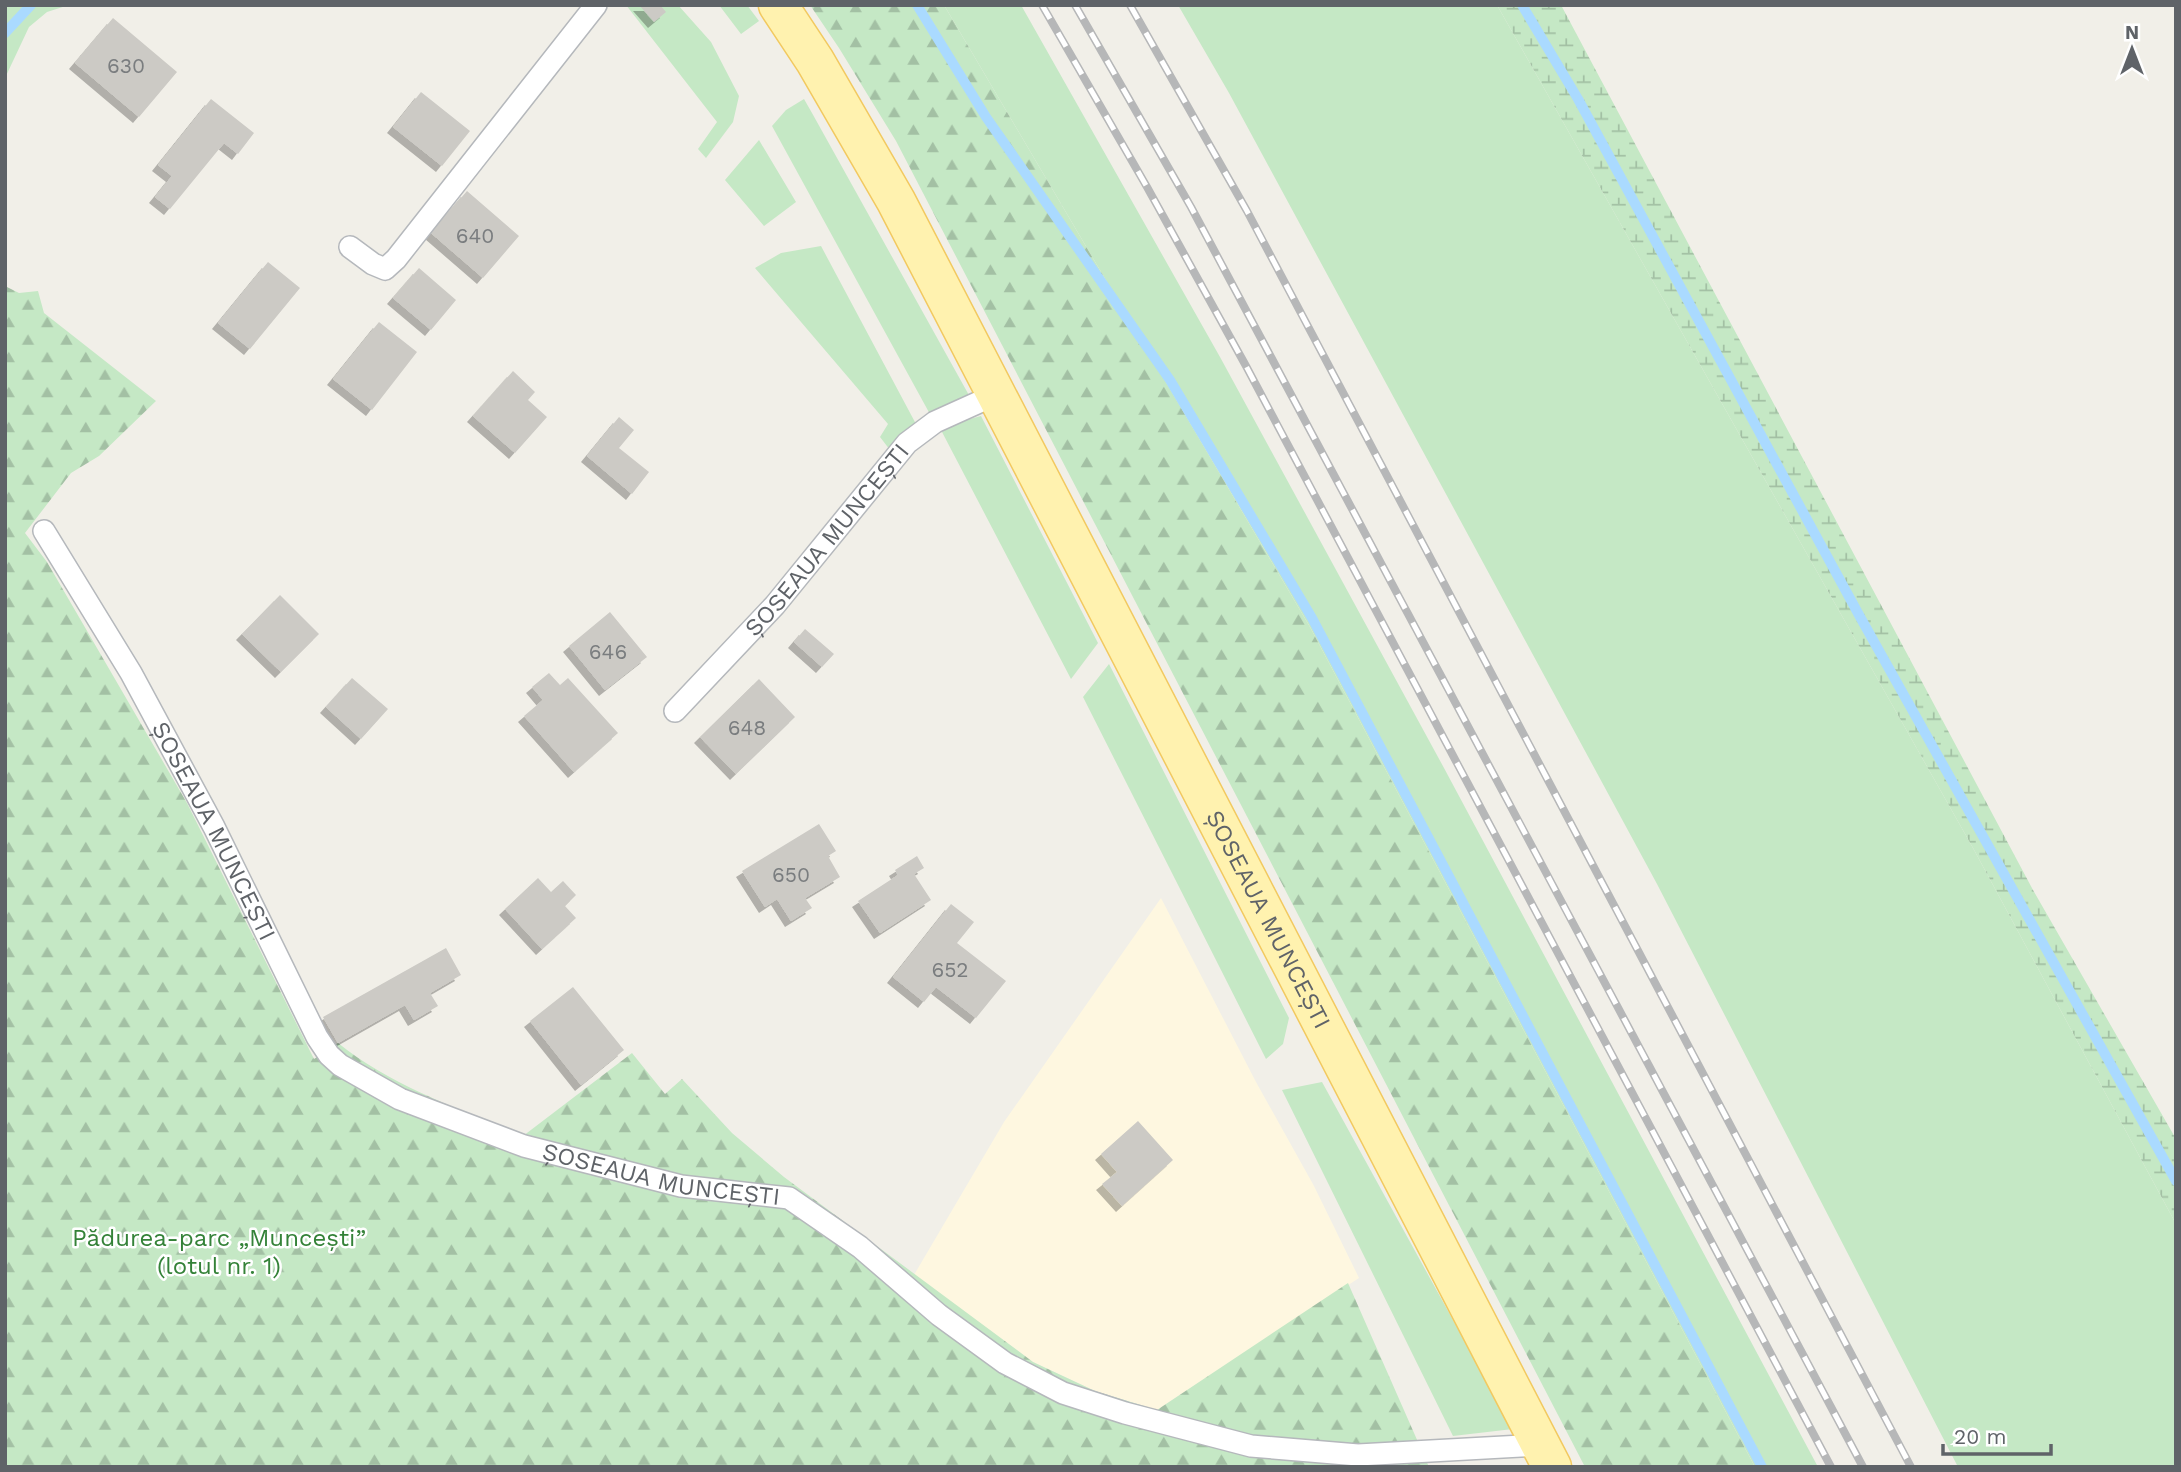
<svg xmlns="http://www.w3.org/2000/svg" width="2181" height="1472" viewBox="0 0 2181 1472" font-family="'Work Sans',sans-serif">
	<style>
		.commercial { fill: #fef7e0 }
		.green { fill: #c5e8c5 }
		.forest { fill: url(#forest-firs) }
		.wetland { fill: url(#wetland-marsh) }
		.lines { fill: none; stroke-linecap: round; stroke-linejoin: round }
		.stream { stroke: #aadaff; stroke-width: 10 }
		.building { fill: #cccac5; filter: url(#shadow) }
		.service-casing { stroke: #b5b8bc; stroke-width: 24 }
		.primary-casing { stroke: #f2c960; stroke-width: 41 }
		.service { stroke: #fff; stroke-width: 21 }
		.primary { stroke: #fff2af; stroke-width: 38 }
		.rail-casing { stroke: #b6b7b8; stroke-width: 8 }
		.rail { stroke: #fff; stroke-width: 5; stroke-dasharray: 16; stroke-linecap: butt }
		.labels { text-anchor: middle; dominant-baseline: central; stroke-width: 5; stroke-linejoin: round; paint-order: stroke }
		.number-label { font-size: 21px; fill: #7a7d7f }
		.street-label { font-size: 24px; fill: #5f6368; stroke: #fff }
		.park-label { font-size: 24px; fill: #348238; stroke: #fff }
	</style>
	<defs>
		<pattern id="forest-firs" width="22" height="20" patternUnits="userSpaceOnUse" patternTransform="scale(1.75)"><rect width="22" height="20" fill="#c5e8c5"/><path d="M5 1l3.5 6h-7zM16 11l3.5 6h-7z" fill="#a3c0a4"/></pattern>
		<pattern id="wetland-marsh" width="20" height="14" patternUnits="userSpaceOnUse" patternTransform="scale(1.75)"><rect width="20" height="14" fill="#c5e8c5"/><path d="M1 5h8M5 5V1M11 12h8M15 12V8" fill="none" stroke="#a3c0a4"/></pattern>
		<filter id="shadow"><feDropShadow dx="-6" dy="6" stdDeviation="0" flood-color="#0004"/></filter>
	</defs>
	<rect width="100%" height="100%" fill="#f1efe8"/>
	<!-- commercial -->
	<path class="commercial" d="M1161,898L1256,1082L1314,1186L1359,1278L1157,1410L1095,1391L1033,1362L914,1275L1004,1122Z"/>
	<!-- green -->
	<path class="green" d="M5,5H69L47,12L29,27L5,78Z
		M626,5H678L711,42L739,96L733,122L706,158L698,149L717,122Z
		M719,5H747L759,21L741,34Z
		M944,5H1021L1220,357L1444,768L1818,1467H1755L1310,627Z
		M1178,5H1497L1973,848L2176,1224V1467H1958L1657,884L1229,93Z
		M804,99L812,113L970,397L931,416L772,126L786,110Z
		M759,140L796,202L764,226L725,180Z
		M821,246L916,424L890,450L880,437L888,424L755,268L781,253Z
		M981,416L1098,643L1071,679L942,432L955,423Z
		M1109,664L1289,1018L1283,1044L1266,1059L1083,697Z
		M1322,1082L1513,1429L1453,1436L1282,1090Z"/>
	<!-- forest -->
	<path class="forest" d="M810,5H944L1310,627L1755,1467H1585L896,141L839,48Z
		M5,286L19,293L38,291L44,313L156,401L99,456L71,473L25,533L47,562L187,803L314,1059L338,1043C391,1086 460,1109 523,1136L632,1053L665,1094L682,1079L732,1133L784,1177L1033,1362L1095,1391L1157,1410L1348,1283L1429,1467H5Z"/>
	<!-- wetland -->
	<path class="wetland" d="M1497,5H1561L2033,890L2176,1139V1224L1973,848Z"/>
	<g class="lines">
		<!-- stream -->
		<path class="stream" d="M917,5L986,117L1170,380L1312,618L1762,1467
			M1522,5L1578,99L1859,615L2176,1181
			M5,33L31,5"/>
	</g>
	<!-- building -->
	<path class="building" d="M639,5H660L666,12L654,22Z
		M113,18L177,72L139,117L75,63Z
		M421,92L470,131L442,166L393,127Z
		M211,99L254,133L238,154L224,143L170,209L155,197L172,176L158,165Z
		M467,191L519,236L483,278L431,233Z
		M268,262L300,288L250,349L218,323Z
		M419,268L456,300L431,330L393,298Z
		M379,322L417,352L372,410L333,379Z
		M513,371L535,392L528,400L547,417L515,453L473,416Z
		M619,417L634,430L619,448L649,472L632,494L587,456Z
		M280,595L319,634L281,672L242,634Z
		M610,612L647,657L605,690L569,646Z
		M805,629L834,654L822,667L794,642Z
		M549,673L560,685L568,678L618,733L574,772L524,716L543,700L532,687Z
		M352,678L388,709L361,739L326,707Z
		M759,679L795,717L736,774L700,737Z
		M819,824L836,851L828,856L840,877L805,898L812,908L791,921L777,899L765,907L742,871Z
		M917,856L924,868L914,874L931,900L880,933L858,901L898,875L895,870Z
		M538,878L551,892L563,881L576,895L565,906L576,918L542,949L505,909Z
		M951,904L974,922L957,943L1006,981L976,1018L936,987L924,1002L893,977Z
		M446,948L461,975L430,993L438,1006L414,1020L405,1005L338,1043L323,1017Z
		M573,987L624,1050L581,1085L530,1021Z
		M1138,1121L1173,1160L1122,1206L1102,1184L1117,1172L1101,1154Z"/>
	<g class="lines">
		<defs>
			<g id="service">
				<path d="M350,247L373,264L385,269L396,259L596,5"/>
				<path id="s1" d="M44,531L131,673L214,827L317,1037L329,1055L340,1065L400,1099L524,1146L681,1186L789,1198L860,1247L939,1315L1005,1363L1063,1393L1125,1413L1251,1446L1358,1455L1540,1445"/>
				<path id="s2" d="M675,711L775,605L907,443L935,422L997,394"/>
			</g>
			<g id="primary">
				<path id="s3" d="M778,5L815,61L896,201L1552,1467"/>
			</g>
		</defs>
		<!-- service casing -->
		<use href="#service" class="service-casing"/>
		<!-- primary casing -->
		<use href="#primary" class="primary-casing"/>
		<!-- service -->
		<use href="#service" class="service"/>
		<!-- primary -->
		<use href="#primary" class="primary"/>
		<defs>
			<path id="rail" d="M1042,5L1147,187L1246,366L1831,1467
				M1075,5L1191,207L1863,1467
				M1130,5L1247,211L1911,1467"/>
		</defs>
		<!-- rail casing -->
		<use href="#rail" class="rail-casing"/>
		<!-- rail -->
		<use href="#rail" class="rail"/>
	</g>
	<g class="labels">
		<!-- number labels -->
		<g class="number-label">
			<text x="126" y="65">630</text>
			<text x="475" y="235">640</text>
			<text x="608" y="651">646</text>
			<text x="747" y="727">648</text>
			<text x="791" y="874">650</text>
			<text x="950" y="969">652</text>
		</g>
		<!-- street labels -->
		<g class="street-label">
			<text stroke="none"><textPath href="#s2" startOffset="229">ȘOSEAUA MUNCEȘTI</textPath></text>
			<text stroke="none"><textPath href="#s1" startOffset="345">ȘOSEAUA MUNCEȘTI</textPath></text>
			<text stroke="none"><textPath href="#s3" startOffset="1038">ȘOSEAUA MUNCEȘTI</textPath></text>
			<text stroke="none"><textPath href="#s1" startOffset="954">ȘOSEAUA MUNCEȘTI</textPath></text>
		</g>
		<!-- park labels -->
		<g class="park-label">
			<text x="219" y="1238">Pădurea-parc „Muncești”<tspan x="219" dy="28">(lotul nr. 1)</tspan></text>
		</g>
	</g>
	<!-- border -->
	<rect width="2181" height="1472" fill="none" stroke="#5f6368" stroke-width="14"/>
	<!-- north arrow -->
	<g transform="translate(2132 49)" stroke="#ffffff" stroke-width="5" paint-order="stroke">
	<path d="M0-5L12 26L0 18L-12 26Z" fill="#5f6368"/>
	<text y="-10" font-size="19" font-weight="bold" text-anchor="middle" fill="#5f6368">N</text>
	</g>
	<!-- scale -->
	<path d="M1943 1444v10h108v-10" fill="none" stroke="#5f6368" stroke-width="3.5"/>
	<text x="1954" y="1444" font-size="21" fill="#5f6368" stroke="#ffffff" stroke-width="5" paint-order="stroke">20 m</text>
</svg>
